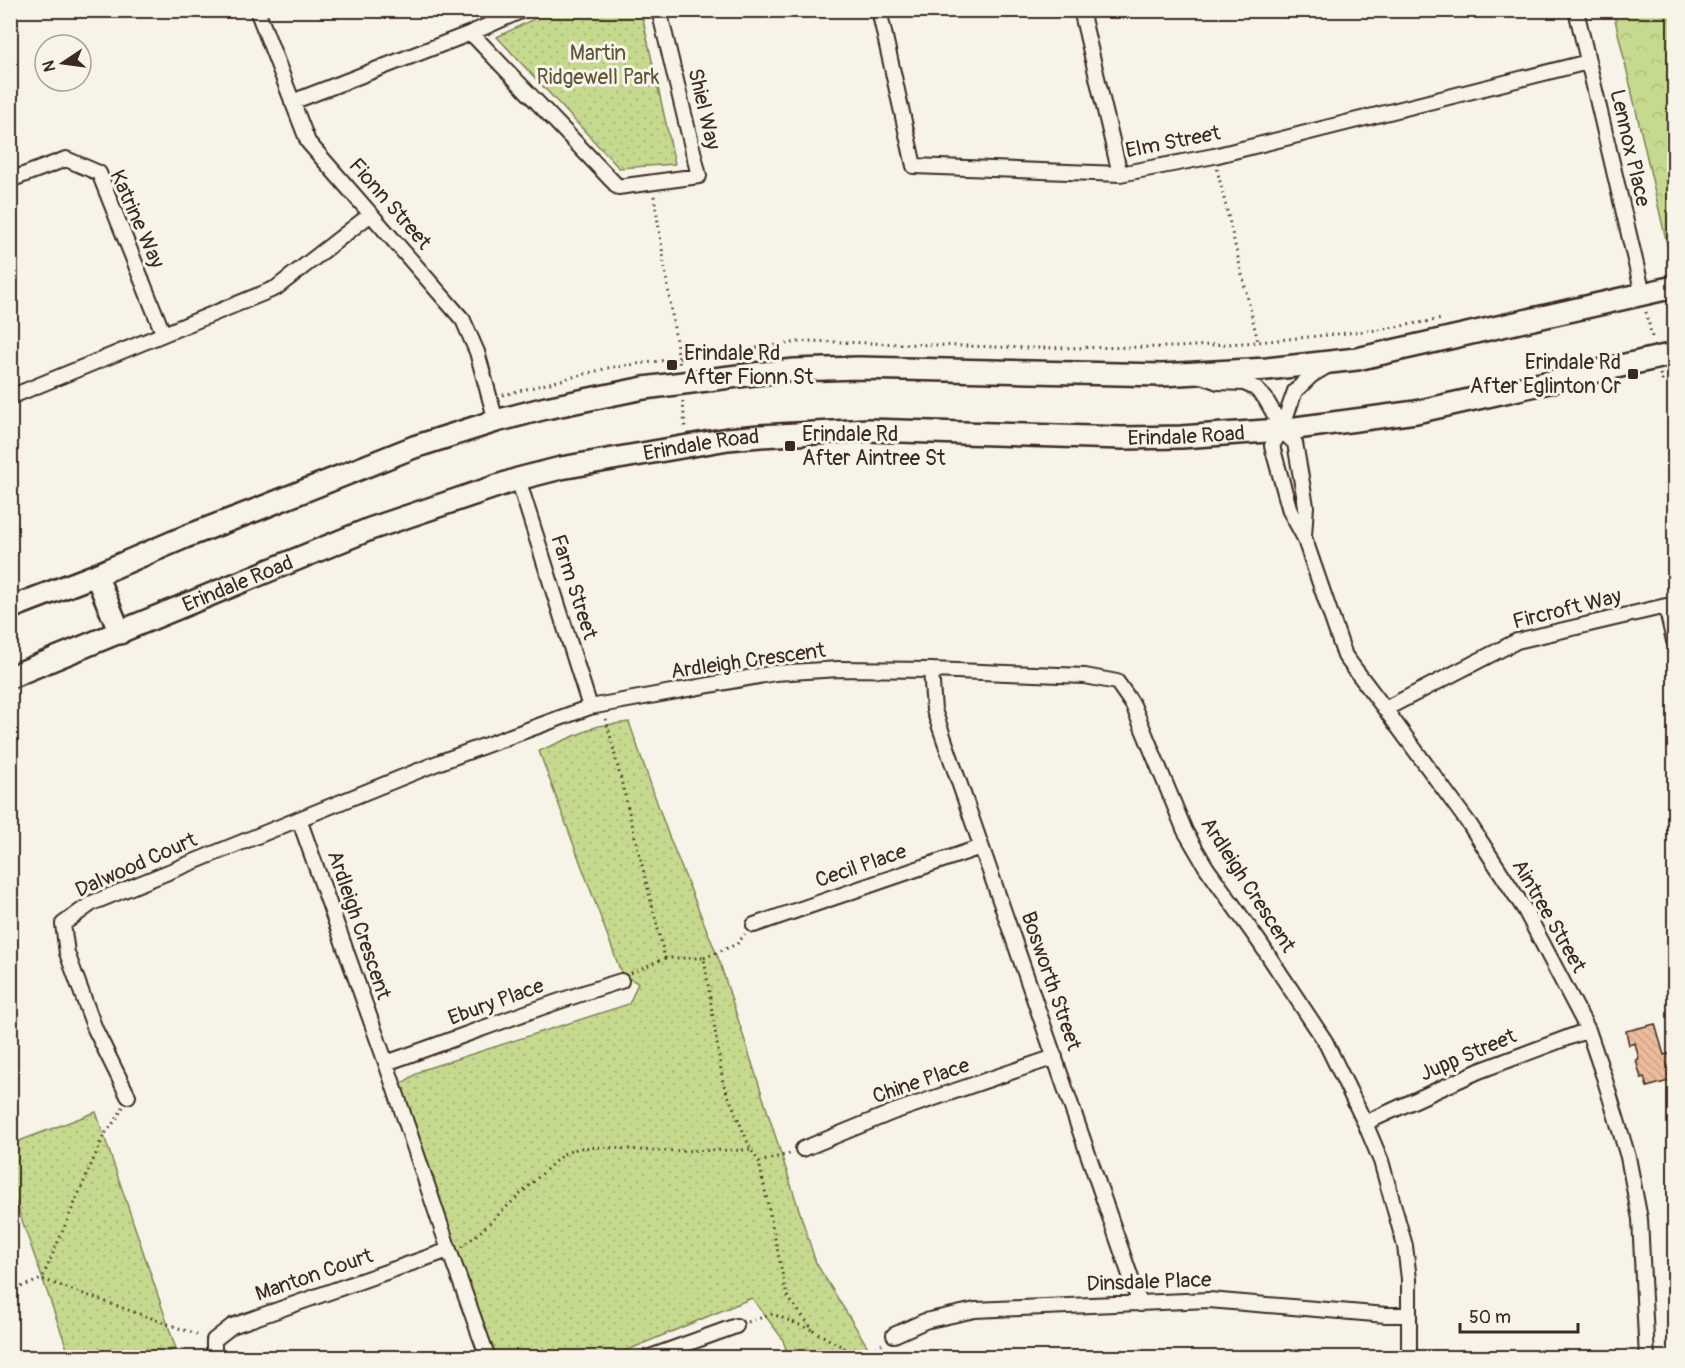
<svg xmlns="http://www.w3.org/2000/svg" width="1685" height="1368" viewBox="0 0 1685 1368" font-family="Pangolin,sans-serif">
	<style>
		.forest { fill: url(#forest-crowns); stroke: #808256; stroke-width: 1.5 }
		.park { fill: url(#park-dots); stroke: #808256; stroke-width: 1.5 }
		.building { fill: url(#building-back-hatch); stroke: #3b2a1e; stroke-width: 1.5 }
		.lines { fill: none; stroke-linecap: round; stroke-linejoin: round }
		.minor-casing { stroke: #3b2a1e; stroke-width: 18 }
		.primary-casing { stroke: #3b2a1e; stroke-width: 26 }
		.path { stroke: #3b2a1e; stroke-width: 3; stroke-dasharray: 1.5 4.5; stroke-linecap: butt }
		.minor { stroke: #f7f3e8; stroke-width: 14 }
		.primary { stroke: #f7f3e8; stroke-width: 21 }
		.poi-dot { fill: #3b2a1e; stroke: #f7f3e8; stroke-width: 2 }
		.labels { text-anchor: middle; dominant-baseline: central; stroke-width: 6; stroke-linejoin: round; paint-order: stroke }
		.park-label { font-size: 21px; fill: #5e563a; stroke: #f7f3e8 }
		.street-label { font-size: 21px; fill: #3b2a1e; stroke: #f7f3e8 }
		.poi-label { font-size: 21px; fill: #3b2a1e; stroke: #f7f3e8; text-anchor: start }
	</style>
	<defs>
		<pattern id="forest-crowns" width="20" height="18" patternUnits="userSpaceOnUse" patternTransform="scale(1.5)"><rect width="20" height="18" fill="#c6da8f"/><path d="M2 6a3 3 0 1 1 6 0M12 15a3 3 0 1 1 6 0" fill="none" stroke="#abbb7b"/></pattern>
		<pattern id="park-dots" width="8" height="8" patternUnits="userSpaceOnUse" patternTransform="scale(1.5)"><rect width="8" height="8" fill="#c6da8f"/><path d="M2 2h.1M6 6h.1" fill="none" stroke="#abbb7b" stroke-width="1.8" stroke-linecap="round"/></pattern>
		<pattern id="building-back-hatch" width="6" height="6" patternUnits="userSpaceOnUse" patternTransform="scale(1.5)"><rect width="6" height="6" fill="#ecbc9c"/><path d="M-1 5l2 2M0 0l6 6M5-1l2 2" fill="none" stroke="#cba286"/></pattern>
	</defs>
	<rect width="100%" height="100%" fill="#f7f3e8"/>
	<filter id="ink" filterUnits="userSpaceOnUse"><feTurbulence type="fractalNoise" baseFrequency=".0167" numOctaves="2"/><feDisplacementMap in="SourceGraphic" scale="12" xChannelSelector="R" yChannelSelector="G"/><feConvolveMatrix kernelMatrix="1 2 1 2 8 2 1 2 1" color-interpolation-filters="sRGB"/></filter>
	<g filter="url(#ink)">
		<!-- forest -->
		<path class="forest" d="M1613,11H1674V256L1670,257Z"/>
		<!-- park -->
		<path class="park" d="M552,10L641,11L675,164L619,168L497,37Z
			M629,722L668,834L719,960L816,1263L869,1349L871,1357H789L782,1338L752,1298L611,1357H491L395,1088L422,1070L629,1004L638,983L622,975L539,751L598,726Z
			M96,1112L176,1349L151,1357H70L11,1189V1144Z"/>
		<!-- building -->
		<path class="building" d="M1655,1024L1664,1055L1674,1052V1069L1669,1071L1672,1080L1647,1087L1644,1077L1641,1078L1636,1060L1639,1059L1635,1043L1629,1045L1626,1031Z"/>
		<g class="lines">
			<defs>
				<path id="minor" d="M257,10L308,142L463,320L477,352L496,421
					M879,10L914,166L1120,174L1214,156L1588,62
					M1081,10L1120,174
					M1576,10L1643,294
					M471,33L618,187L699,176L659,10
					M292,102L471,33L523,10
					M10,180L66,159L99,173L163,333
					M1327,366L1312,375L1295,391L1281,430L1272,446L1290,511L1304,537L1345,656L1385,709L1470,825L1525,910L1588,1030L1604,1077L1628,1157L1640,1219L1647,1358
					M1202,376L1218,382L1244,383L1255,388L1265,398L1273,412L1281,430L1295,443L1306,506L1304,536
					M10,397L276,288L371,214
					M518,479L590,707
					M931,670L934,710L1140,1304
					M1385,709L1517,641L1666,606L1674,641
					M754,925L981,847
					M386,1063C464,1036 542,1005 621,981
					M128,1096L95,1029L67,953L63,924L92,903L299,819
					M1365,1123L1479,1071L1588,1030
					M803,1149L893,1112L1055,1057
					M894,1335L925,1321L975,1310L1209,1300L1386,1315H1409
					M214,1358V1340L232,1326L449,1250
					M488,1358L449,1250L386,1063L299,819L440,762L590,707L775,673L839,669L931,670L1085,676L1117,682L1133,705L1185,831L1206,867L1260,943L1325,1041L1365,1123L1381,1161L1405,1246L1409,1279V1358
					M647,1358L736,1326"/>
				<g id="primary">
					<path d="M96,575L120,633"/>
					<path d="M10,608L96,575L185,537L256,510L414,447L496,421L546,408L644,388L754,374L795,370L858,368L1162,375L1267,369L1357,359L1674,287"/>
					<path id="s1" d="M10,677L370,529L518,479L561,468L728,439L760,436L869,430L1123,438L1181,437L1281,430L1416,412L1674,354"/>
				</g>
			</defs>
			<!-- minor casing -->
			<use href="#minor" class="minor-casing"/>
			<!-- primary casing -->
			<use href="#primary" class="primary-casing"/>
			<!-- path -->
			<path class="path" d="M1217,169L1258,342
				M654,196L680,367
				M1646,312L1653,341
				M1660,374L1662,380L1674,377
				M503,395L608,368L807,341L1029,348L1178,347L1258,342L1377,330L1443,319
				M683,401L685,430
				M606,719L665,958H704L723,1083L751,1150L759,1162L787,1296L814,1331L853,1353L854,1358
				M704,958L737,944L745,934
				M631,973L665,958
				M123,1107L117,1118L104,1135L42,1279L201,1336
				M759,1162L792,1153
				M462,1247L479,1233L563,1154L579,1148L602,1147L654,1151L751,1150
				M10,1291L42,1279
				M748,1322L773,1314L812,1330
				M853,1353L876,1348L882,1344"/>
			<!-- minor -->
			<use href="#minor" class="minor"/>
			<!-- primary -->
			<use href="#primary" class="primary"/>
		</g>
	</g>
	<!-- markers -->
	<g class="poi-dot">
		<rect x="666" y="359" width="12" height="12" rx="3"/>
		<rect x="1627" y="368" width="12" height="12" rx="3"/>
		<rect x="784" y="440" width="12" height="12" rx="3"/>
	</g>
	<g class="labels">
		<!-- park labels -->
		<g class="park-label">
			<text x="598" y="53">Martin<tspan x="598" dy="24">Ridgewell Park</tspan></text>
		</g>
		<!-- street labels -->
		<g class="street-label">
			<text transform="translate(704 109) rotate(77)">Shiel Way</text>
			<text transform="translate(1173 142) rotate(-11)">Elm Street</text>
			<text transform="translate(1630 148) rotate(77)">Lennox Place</text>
			<text transform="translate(390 204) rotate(49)">Fionn Street</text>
			<text transform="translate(137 219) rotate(66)">Katrine Way</text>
			<text stroke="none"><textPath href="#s1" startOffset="1218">Erindale Road</textPath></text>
			<text stroke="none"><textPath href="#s1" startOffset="732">Erindale Road</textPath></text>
			<text stroke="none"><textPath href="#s1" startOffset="246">Erindale Road</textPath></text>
			<text transform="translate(574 587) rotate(72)">Farm Street</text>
			<text transform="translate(1567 609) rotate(-14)">Fircroft Way</text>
			<text transform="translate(748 661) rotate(-8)">Ardleigh Crescent</text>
			<text transform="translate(136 865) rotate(-24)">Dalwood Court</text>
			<text transform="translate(861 866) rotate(-19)">Cecil Place</text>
			<text transform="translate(1248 885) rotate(57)">Ardleigh Crescent</text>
			<text transform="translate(1549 916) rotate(60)">Aintree Street</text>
			<text transform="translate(359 925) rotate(71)">Ardleigh Crescent</text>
			<text transform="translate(1051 981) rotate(71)">Bosworth Street</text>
			<text transform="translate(496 1002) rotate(-20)">Ebury Place</text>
			<text transform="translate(1468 1055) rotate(-23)">Jupp Street</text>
			<text transform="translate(921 1081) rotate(-19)">Chine Place</text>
			<text transform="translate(314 1275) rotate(-19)">Manton Court</text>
			<text transform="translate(1149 1282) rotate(-2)">Dinsdale Place</text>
		</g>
		<!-- poi labels -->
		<g class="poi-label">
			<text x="684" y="353">Erindale Rd<tspan x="684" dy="24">After Fionn St</tspan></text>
			<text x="1621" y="362" text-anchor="end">Erindale Rd<tspan x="1621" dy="24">After Eglinton Cr</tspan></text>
			<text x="802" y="434">Erindale Rd<tspan x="802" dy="24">After Aintree St</tspan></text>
		</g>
	</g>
	<!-- margin -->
	<rect width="1685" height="1368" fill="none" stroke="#f7f3e8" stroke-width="36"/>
	<rect x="18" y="18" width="1649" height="1332" fill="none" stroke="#3b2a1e" stroke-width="2" filter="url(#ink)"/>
	<!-- north arrow -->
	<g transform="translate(63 63) rotate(257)"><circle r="28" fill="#f7f3e8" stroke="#aca397" stroke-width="1.5"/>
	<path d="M0-4.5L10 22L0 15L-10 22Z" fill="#3b2a1e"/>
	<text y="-9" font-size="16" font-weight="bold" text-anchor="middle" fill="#3b2a1e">N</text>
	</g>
	<!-- scale -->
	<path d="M1460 1323v9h118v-9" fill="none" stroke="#3b2a1e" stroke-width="3"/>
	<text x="1469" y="1323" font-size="18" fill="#3b2a1e" stroke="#f7f3e8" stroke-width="4.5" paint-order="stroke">50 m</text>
</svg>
